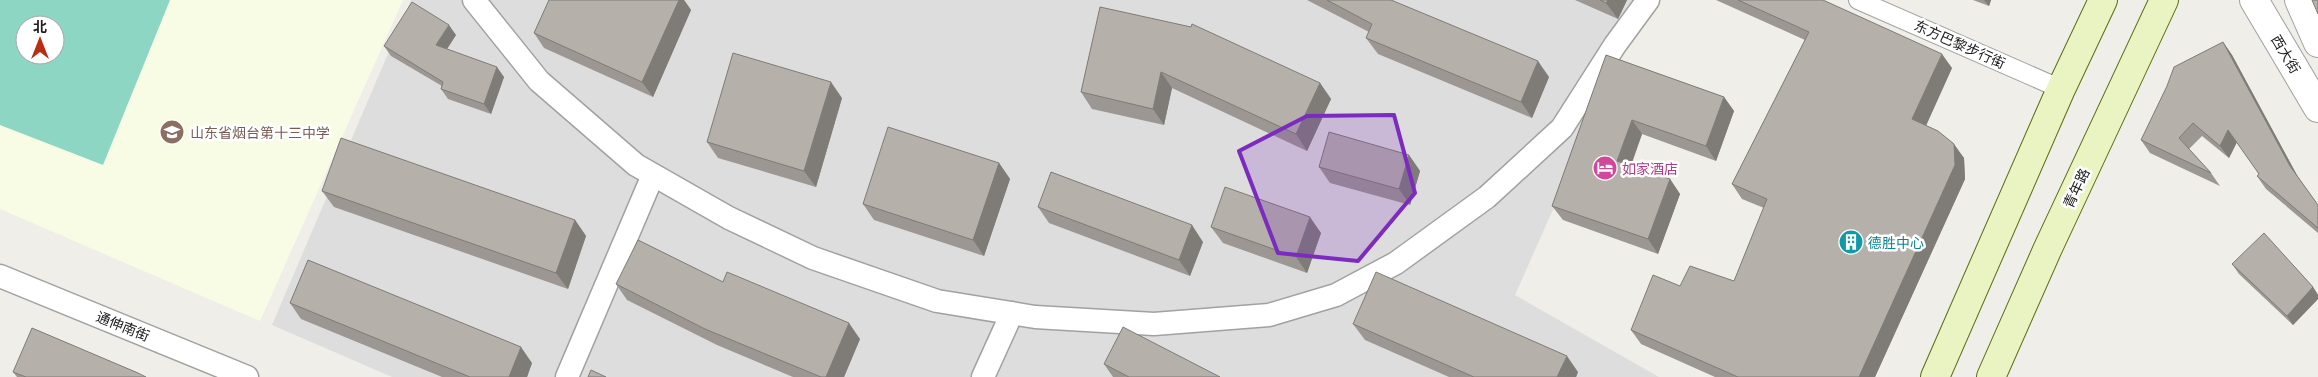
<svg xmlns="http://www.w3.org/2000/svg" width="2318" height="377" viewBox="0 0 2318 377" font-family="'Open Sans','Noto Sans SC',sans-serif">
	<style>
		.residential { fill: #dedddd }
		.education { fill: #f9fce4; fill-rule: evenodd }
		.pitch { fill: #8ed6c4; fill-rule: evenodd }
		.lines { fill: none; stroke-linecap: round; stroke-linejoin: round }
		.pedestrian-casing { stroke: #a1a1a1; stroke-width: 20 }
		.minor-casing { stroke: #a1a1a1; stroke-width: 25 }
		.tertiary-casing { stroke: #a1a1a1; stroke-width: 30 }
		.secondary-casing { stroke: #576d11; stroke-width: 30 }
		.pedestrian { stroke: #fff; stroke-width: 18 }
		.minor { stroke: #fff; stroke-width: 22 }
		.tertiary { stroke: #fff; stroke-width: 28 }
		.secondary { stroke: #eaf3c2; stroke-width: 28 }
		.wall { fill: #9c9792 }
		.shaded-wall { fill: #7f7b77 }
		.building { fill: #b5b0aa; stroke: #7f7b77 }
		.marked { fill: #7b2cbf; fill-opacity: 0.2; stroke: #7b2cbf; stroke-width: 4; stroke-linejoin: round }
		.labels { text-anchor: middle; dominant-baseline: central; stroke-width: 5; stroke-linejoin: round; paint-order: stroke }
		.street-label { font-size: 14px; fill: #202020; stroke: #fff }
		.education-label { font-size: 14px; fill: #785e54; stroke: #fff; text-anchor: start }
		.hotel-label { font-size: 14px; fill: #b23c85; stroke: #fff; text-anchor: start }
		.culture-label { font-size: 14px; fill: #0d838f; stroke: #fff; text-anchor: start }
	</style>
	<rect width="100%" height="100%" fill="#efeee8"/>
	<!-- residential -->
	<path class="residential" d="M411,0H1646L1515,295L1659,377H392L272,325Z"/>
	<!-- education -->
	<path class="education" d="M0,0H403L260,321L0,209ZM25,25H55V55H25Z"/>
	<!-- pitch -->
	<path class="pitch" d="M0,0H170L103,165L0,125ZM25,25H55V55H25Z"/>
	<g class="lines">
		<defs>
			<path id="pedestrian" d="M1858,0L2061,89"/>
			<path id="minor" d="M474,0L539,81L636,165L729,218L813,258L937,301L1035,317L1154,324L1269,315L1336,295L1396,263L1487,197L1562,128L1615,45L1648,0
				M0,276L247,377
				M567,377L653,175
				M983,377L1012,313"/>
			<path id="tertiary" d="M2254,0L2318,108
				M2299,0L2318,43"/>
			<path id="secondary" d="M1935,377L2061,89L2103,0
				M1991,377L2048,248L2164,0"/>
		</defs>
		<!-- pedestrian casing -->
		<use href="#pedestrian" class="pedestrian-casing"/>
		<!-- minor casing -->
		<use href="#minor" class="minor-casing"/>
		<!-- tertiary casing -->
		<use href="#tertiary" class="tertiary-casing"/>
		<!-- secondary casing -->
		<use href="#secondary" class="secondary-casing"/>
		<!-- pedestrian -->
		<use href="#pedestrian" class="pedestrian"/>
		<!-- minor -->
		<use href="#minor" class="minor"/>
		<!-- tertiary -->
		<use href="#tertiary" class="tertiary"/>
		<!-- secondary -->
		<use href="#secondary" class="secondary"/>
	</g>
	<!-- wall -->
	<path class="wall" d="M549,0H684L691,10L653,97L544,48L534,33Z
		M1307,0H1391L1549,77L1532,118L1378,54L1366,38L1369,32Z
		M1575,0H1627L1618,19Z
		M1716,0H1823L1952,68L1926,126L1964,158L1965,179L1875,377H1715L1641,344L1631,330L1680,286L1734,281L1764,208L1742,199L1732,184L1805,40Z
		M1973,0H1991L1989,6Z
		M1100,7L1320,83L1331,99L1307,151L1172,88L1164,125L1092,109L1081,92Z
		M456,35L447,49L504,77L491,114L448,99L441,89L442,86L391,56L384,46Z
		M2223,42L2232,55L2298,177L2318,205V233L2266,189L2257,176L2259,174L2237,142L2229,158L2202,136L2189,149L2211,173L2220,186L2150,153L2141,140Z
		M1606,55L1724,97L1734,111L1716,161L1642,134L1631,166L1670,179L1680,194L1658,254L1563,220L1552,206Z
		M842,98L816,187L718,158L707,142Z
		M1409,155L1420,171L1410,205L1330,183L1319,167Z
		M999,163L1010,179L984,256L874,220L863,204Z
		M322,191L575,220L586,236L568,289L334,207Z
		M1038,207L1203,242L1190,276L1049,223Z
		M1211,227L1321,233L1307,273L1223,243Z
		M2232,264L2313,287L2318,295V299L2293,325L2239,274Z
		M723,282L860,339L844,377H793L717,345L627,300L616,284Z
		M290,303L532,363L527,377H442L301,319Z
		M1353,324L1578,372L1576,377H1449L1365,340Z
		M1104,364L1220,377H1113Z
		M13,372L146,377H17Z"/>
	<!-- shaded-wall -->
	<path class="shaded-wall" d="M679,0H684L691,10L653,97L642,82Z
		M1608,0H1627L1618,19L1606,3Z
		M1984,0H1991L1989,6Z
		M449,25L456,35L443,55L436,45Z
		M2223,42L2232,55L2299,179L2290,166Z
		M1942,54L1952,68L1922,134L1912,119Z
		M1538,61L1549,77L1532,118L1521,102Z
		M497,67L504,77L491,114L484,104Z
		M1161,72L1172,88L1164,125L1153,109Z
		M831,82L842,98L816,187L804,171Z
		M1320,83L1331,99L1307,151L1296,134Z
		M1724,97L1734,111L1716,161L1706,146Z
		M1632,120L1642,134L1627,176L1617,161Z
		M2228,130L2237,142L2229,158L2220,146Z
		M1954,144L1964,158L1965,179L1875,377H1859Z
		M1409,155L1420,171L1410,205L1399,189Z
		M999,163L1010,179L984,256L973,240Z
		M1670,179L1680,194L1658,254L1648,239Z
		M1310,217L1321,233L1307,273L1296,257Z
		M575,220L586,236L568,289L556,273Z
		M1192,225L1203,242L1190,276L1179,260Z
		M2313,287L2318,295V299L2293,325L2287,316Z
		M849,323L860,339L844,377H826Z
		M521,347L532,363L527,377H509Z
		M1567,356L1578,372L1576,377H1557Z"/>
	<!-- building -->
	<path class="building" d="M549,0H679L642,82L534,33Z
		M1327,0H1391L1538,61L1521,102L1366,38L1372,24Z
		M1600,0H1608L1606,3Z
		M1738,0H1823L1942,54L1912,119L1938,131L1954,144L1955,165L1859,377H1738L1631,330L1653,275L1680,286L1690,266L1734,281L1767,199L1732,184L1809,32Z
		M2312,0H2318V14Z
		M412,2L449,25L436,45L497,67L484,104L441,89L443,82L384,46Z
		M1100,7L1191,27L1192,24L1320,83L1296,134L1161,72L1153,109L1081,92Z
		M2223,42L2290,166L2318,205V228L2257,176L2259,174L2228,130L2220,146L2193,123L2179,138L2211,173L2141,140L2167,86L2174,67Z
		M733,53L831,82L804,171L707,142Z
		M1606,55L1724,97L1706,146L1632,120L1617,161L1670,179L1648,239L1552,206Z
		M888,127L999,163L973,240L863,204Z
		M1329,132L1409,155L1399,189L1319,167Z
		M341,138L575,220L556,273L322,191Z
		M1051,172L1192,225L1179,260L1038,207Z
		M1225,187L1310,217L1296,257L1211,227Z
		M2264,233L2313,287L2287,316L2232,264Z
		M638,240L723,282L727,272L849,323L826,377H821L705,329L616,284Z
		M308,260L521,347L509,377H470L290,303Z
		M1376,272L1567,356L1557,377H1474L1353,324Z
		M1123,327L1220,377H1129L1104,364Z
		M32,328L138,373L146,377H26L13,372Z
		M591,370L606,377H588Z"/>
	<!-- marked area -->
	<path class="marked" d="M1394,115L1415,193L1358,261L1278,253L1239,151L1307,116Z"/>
	<!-- icons -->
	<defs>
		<symbol id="school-disc" viewBox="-11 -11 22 22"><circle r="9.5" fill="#8d6e63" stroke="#fff"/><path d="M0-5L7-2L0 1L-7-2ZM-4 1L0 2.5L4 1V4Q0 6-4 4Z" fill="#fff"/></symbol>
		<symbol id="hotel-disc" viewBox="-11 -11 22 22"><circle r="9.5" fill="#d1479c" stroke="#fff"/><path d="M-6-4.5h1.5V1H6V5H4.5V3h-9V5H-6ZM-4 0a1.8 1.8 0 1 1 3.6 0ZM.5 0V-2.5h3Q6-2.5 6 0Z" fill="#fff"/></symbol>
		<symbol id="building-disc" viewBox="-11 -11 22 22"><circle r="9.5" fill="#0f9aa8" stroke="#fff"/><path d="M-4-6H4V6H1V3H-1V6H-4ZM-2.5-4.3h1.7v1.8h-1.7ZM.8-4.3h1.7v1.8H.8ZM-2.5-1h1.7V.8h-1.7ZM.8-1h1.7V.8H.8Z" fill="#fff"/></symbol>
	</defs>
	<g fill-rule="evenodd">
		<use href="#school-disc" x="158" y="118" width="28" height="28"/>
		<use href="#hotel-disc" x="1591" y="154" width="28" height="28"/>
		<use href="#building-disc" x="1837" y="228" width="28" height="28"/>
	</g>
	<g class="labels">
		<!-- street labels -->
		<g class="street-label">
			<text transform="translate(1960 44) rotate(24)">东方巴黎步行街</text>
			<text transform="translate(2286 54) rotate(59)">西大街</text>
			<text transform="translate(2076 188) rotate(-65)">青年路</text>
			<text transform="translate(123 326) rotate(22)">通伸南街</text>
		</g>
		<!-- education labels -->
		<g class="education-label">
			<text x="190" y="132">山东省烟台第十三中学</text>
		</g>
		<!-- hotel labels -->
		<g class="hotel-label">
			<text x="1622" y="168">如家酒店</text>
		</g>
		<!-- culture labels -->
		<g class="culture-label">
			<text x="1868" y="242">德胜中心</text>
		</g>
	</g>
	<!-- north arrow -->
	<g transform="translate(40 40)"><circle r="24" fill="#ffffff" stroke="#a6a6a6"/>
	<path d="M0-4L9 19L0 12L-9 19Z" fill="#bb2c15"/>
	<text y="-8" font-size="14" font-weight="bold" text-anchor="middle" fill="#202020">北</text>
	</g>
</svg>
